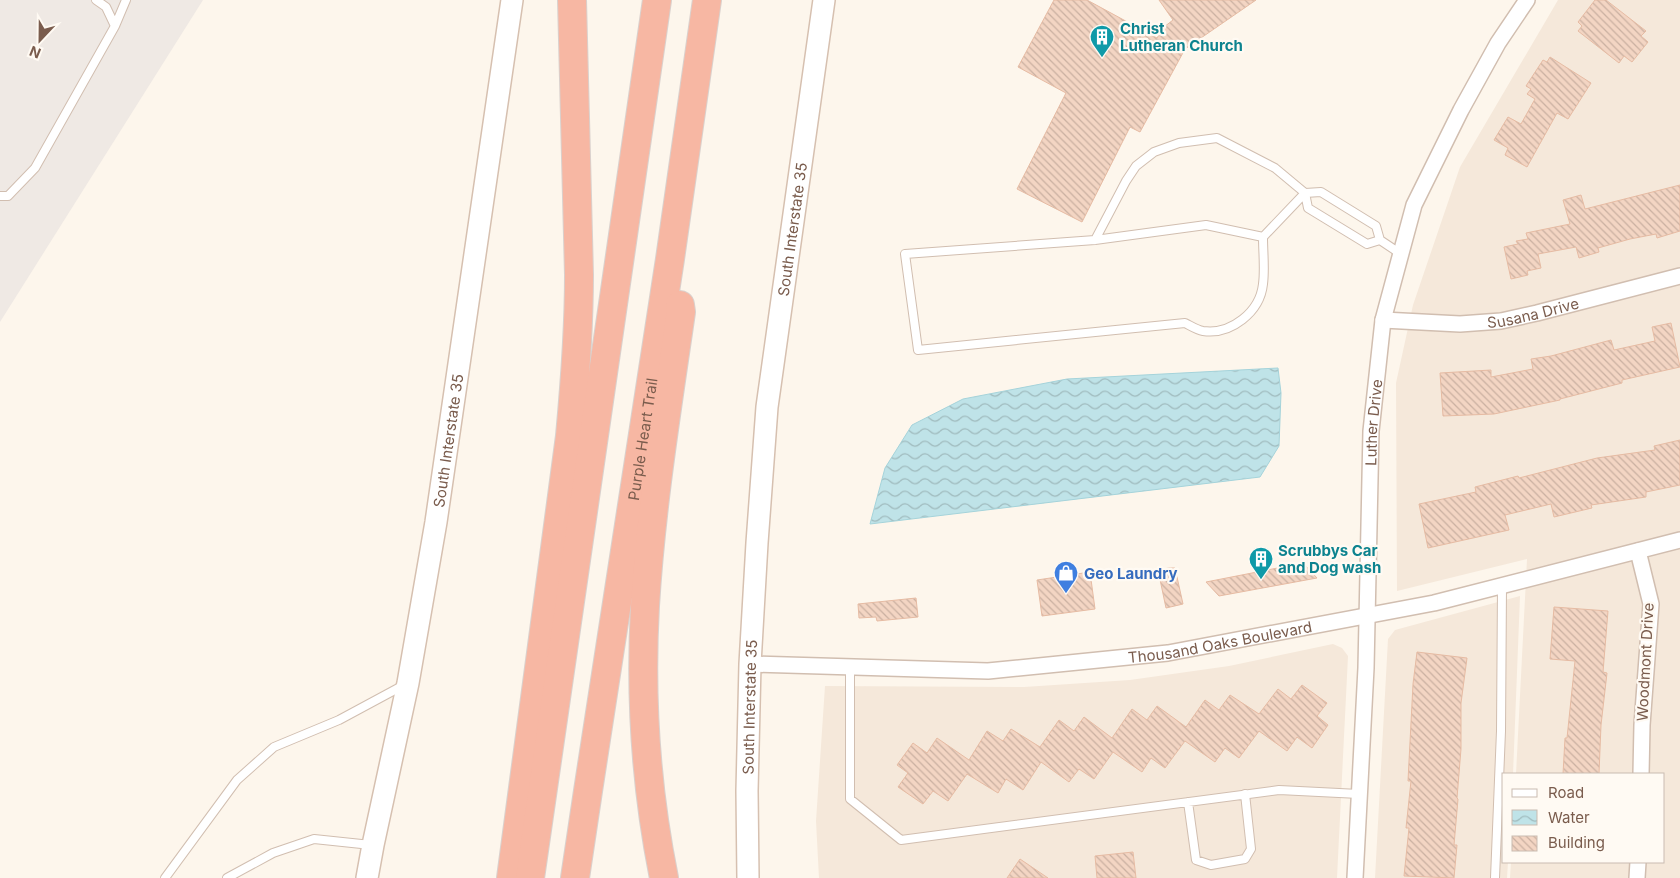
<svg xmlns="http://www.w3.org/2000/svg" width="1680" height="878" viewBox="0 0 1680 878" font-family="Inter,sans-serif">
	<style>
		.residential { fill: #f5e8da }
		.industrial { fill: #efe9e4 }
		.water { fill: url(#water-waves); stroke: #a5d3da }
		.building { fill: url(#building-back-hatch); stroke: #e6bba3 }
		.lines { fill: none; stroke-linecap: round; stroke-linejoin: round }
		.service-casing { stroke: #d1beb0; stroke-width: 10 }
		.minor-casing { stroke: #d1beb0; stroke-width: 18 }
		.secondary-casing { stroke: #d6c0b0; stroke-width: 24 }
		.motorway-casing { stroke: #dad1cd; stroke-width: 30 }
		.service { stroke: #fff; stroke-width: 8 }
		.minor { stroke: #fff; stroke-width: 15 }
		.secondary { stroke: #fff; stroke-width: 21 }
		.motorway { stroke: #f7b7a3; stroke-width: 28 }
		.labels { text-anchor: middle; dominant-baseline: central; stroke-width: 4.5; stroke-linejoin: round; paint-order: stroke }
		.culture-label { font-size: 15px; font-weight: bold; fill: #0d838f; stroke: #fffaf3; text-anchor: start }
		.street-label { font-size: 15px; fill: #7a5c4d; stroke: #fffaf3 }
		.shop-label { font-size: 15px; font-weight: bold; fill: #366cbe; stroke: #fffaf3; text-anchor: start }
	</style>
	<defs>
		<pattern id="water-waves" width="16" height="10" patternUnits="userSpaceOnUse" patternTransform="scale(1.25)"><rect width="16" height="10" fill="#bfe3e8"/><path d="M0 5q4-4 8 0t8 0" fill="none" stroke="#a0bbbe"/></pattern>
		<pattern id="building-back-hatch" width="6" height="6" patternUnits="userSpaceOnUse" patternTransform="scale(1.25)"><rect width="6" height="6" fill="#f3d5c3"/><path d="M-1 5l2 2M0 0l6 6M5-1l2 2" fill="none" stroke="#cab0a1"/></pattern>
	</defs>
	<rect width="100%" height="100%" fill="#fdf6ec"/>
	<!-- residential -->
	<path class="residential" d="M1558,0H1680V878H1510L1511,862H1664V774H1516L1527,559L1397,591L1396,383L1413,305L1460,167Z
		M1520,596L1513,774H1504V862H1508L1507,878H1375L1388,639L1395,630Z
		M1333,644L1342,648L1348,656L1337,878H819L816,821L825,686L1024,687L1130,680L1229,666Z"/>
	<!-- industrial -->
	<path class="industrial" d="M0,0H203L0,322Z"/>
	<!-- water -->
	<path class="water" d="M1278,368L1281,393L1279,446L1260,477L870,524L885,468L912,425L963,399L1067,379Z"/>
	<!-- building -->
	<path class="building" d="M1054,0H1087L1157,38L1164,27L1173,20L1159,0H1256L1185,49L1140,132L1130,127L1082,222L1017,189L1066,93L1018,67Z
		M1595,0H1606L1646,31L1641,36L1648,42L1632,62L1624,56L1619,63L1578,31L1582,26L1578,22Z
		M1550,57L1591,83L1568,119L1557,113L1527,167L1505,155L1508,148L1494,140L1508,117L1521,124L1535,99L1527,94L1531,89L1526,86L1543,60L1547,62Z
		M1680,185V231L1657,238L1656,234L1630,239L1598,248L1599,252L1579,258L1576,247L1538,254L1541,268L1527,271L1528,275L1511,279L1504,247L1518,244L1516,241L1528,239L1526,233L1570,224L1563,200L1581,195L1585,209Z
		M1671,323L1680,367L1622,380V383L1560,399V400L1494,414L1443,416L1440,373L1491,370V377L1533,369L1531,359L1551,356L1611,340L1614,350L1655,341L1652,327Z
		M1680,440V485L1646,492V497L1591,505L1592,508L1554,517L1551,504L1505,515L1509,530L1428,548L1419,504L1476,492L1475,487L1518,476L1519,478L1597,458L1655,450L1654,446Z
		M1303,563L1317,578L1219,596L1206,582Z
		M1169,568H1175L1183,604L1166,608L1158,570Z
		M1090,572L1095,609L1042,616L1037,580Z
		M916,598L918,617L877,621L876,617L859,618L858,604Z
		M1554,607L1608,611L1603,672L1607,673L1601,725L1599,774H1563L1565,738H1567L1575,661L1550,659Z
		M1417,652L1467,658L1461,703V749L1457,798L1458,799L1454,845H1457L1454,878L1404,876L1409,828H1406L1411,781H1408L1413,684Z
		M1302,685L1327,703L1317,716L1328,725L1312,748L1297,737L1287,751L1259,731L1239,758L1225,748L1215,762L1185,741L1165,768L1151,758L1142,772L1113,752L1094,779L1079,769L1069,782L1041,762L1023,790L1006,779L998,793L967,774L948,801L933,791L923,804L898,787L908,773L897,765L913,743L927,753L937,738L969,760L987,731L1003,741L1011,729L1040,747L1059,720L1074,731L1084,717L1112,738L1132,709L1147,720L1157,706L1186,727L1205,700L1219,710L1230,695L1259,714L1278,689L1291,699Z
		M1133,852L1136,878H1097L1095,856Z
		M1020,859L1048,878H1007Z"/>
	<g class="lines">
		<defs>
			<path id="service" d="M115,26L126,0
				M1305,193L1308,208L1367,244L1380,240
				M0,196H8L35,168L115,26L106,7L96,0
				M1263,237L1206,225L1095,240L905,254L918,350L1185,323C1191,326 1197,330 1203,331C1231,335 1260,312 1263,284C1265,269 1263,253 1263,237L1305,193
				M1095,240L1126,181L1136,166L1154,152L1179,143L1217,138L1275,168L1305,193L1321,192L1376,226L1380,240L1401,254
				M850,667V799L901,840L1279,790L1359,794
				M1188,802L1196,860L1211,865L1245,859L1251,849L1245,794
				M165,878L237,780L274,747L339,720L404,685
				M227,878L273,853L314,839L371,845
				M1495,878L1501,731L1502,586"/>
			<g id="minor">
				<path id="s1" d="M1383,320L1460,324L1501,321L1537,313L1680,276"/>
				<path d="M1638,551L1651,604L1642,725L1641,774"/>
				<path id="s2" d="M750,664L988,671L1168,653L1434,603L1680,540"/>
				<path id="s3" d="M1355,878L1366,668L1371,431L1383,320L1414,205L1461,110L1498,43L1527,0"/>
				<path d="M1637,878L1638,862"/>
			</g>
			<g id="secondary">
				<path id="s4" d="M367,878L373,845L408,683L436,522L512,0"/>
				<path id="s5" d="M748,878L747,791L750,664L757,543L767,407L824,0"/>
			</g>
			<g id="motorway">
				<path d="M511,878L570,436C575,382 579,329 579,275L572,0"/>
				<path d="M530,878L657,0"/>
				<path id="s6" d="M575,878L588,791L670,259L707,0"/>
				<path d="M664,878C646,789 640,696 645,606C651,507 667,409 681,312L680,305"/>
			</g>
		</defs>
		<!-- service casing -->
		<use href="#service" class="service-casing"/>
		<!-- minor casing -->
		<use href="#minor" class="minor-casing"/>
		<!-- secondary casing -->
		<use href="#secondary" class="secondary-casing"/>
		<!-- motorway casing -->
		<use href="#motorway" class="motorway-casing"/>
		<!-- service -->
		<use href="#service" class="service"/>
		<!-- minor -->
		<use href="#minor" class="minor"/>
		<!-- secondary -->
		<use href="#secondary" class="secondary"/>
		<!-- motorway -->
		<use href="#motorway" class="motorway"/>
	</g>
	<!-- icons -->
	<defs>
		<symbol id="building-pin" viewBox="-11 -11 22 30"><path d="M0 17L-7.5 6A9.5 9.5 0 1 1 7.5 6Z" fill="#0f9aa8" stroke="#fffaf3"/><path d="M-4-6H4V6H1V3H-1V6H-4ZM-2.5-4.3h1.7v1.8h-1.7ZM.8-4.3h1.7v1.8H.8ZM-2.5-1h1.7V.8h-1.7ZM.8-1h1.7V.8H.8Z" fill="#fff"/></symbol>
		<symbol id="shop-pin" viewBox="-11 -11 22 30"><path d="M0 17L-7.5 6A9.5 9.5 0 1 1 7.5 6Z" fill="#3f7fe0" stroke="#fffaf3"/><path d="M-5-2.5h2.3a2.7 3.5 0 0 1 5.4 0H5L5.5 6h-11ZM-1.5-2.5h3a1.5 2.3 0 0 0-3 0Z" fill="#fff"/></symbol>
	</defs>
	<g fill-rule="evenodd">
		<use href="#building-pin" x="1088" y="23" width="28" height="38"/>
		<use href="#building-pin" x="1247" y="545" width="28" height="38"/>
		<use href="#shop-pin" x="1052" y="559" width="28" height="38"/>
	</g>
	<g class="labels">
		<!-- culture labels -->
		<g class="culture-label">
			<text x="1120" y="28">Christ<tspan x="1120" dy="17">Lutheran Church</tspan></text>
			<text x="1278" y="550">Scrubbys Car<tspan x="1278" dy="17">and Dog wash</tspan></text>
		</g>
		<!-- street labels -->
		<g class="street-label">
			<text stroke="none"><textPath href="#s5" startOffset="651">South Interstate 35</textPath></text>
			<text stroke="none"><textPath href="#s1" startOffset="151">Susana Drive</textPath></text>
			<text stroke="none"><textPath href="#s3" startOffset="456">Luther Drive</textPath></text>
			<text stroke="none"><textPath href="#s6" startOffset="444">Purple Heart Trail</textPath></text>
			<text stroke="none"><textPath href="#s4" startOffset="445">South Interstate 35</textPath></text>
			<text stroke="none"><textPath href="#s2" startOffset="472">Thousand Oaks Boulevard</textPath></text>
			<text transform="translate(1645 662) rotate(-87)">Woodmont Drive</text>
			<text stroke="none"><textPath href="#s5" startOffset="171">South Interstate 35</textPath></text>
		</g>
		<!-- shop labels -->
		<g class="shop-label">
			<text x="1084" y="573">Geo Laundry</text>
		</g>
	</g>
	<!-- legend -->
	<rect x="1502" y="773" width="162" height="90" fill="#fffaf3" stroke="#cabbb1"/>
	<rect x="1512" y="789" width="25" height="8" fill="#ffffff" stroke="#cabbb1"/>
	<text x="1548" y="798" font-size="15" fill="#7a5c4d">Road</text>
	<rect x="1512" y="810" width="25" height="15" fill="url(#water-waves)" stroke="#cabbb1"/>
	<text x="1548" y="823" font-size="15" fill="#7a5c4d">Water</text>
	<rect x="1512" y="836" width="25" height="15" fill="url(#building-back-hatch)" stroke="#cabbb1"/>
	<text x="1548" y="848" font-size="15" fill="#7a5c4d">Building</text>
	<!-- north arrow -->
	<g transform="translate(40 40) rotate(202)" stroke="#fffaf3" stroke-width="4" paint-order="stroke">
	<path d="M0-4L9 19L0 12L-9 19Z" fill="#7a5c4d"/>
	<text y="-8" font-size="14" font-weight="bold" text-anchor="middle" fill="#7a5c4d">N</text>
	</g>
</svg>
